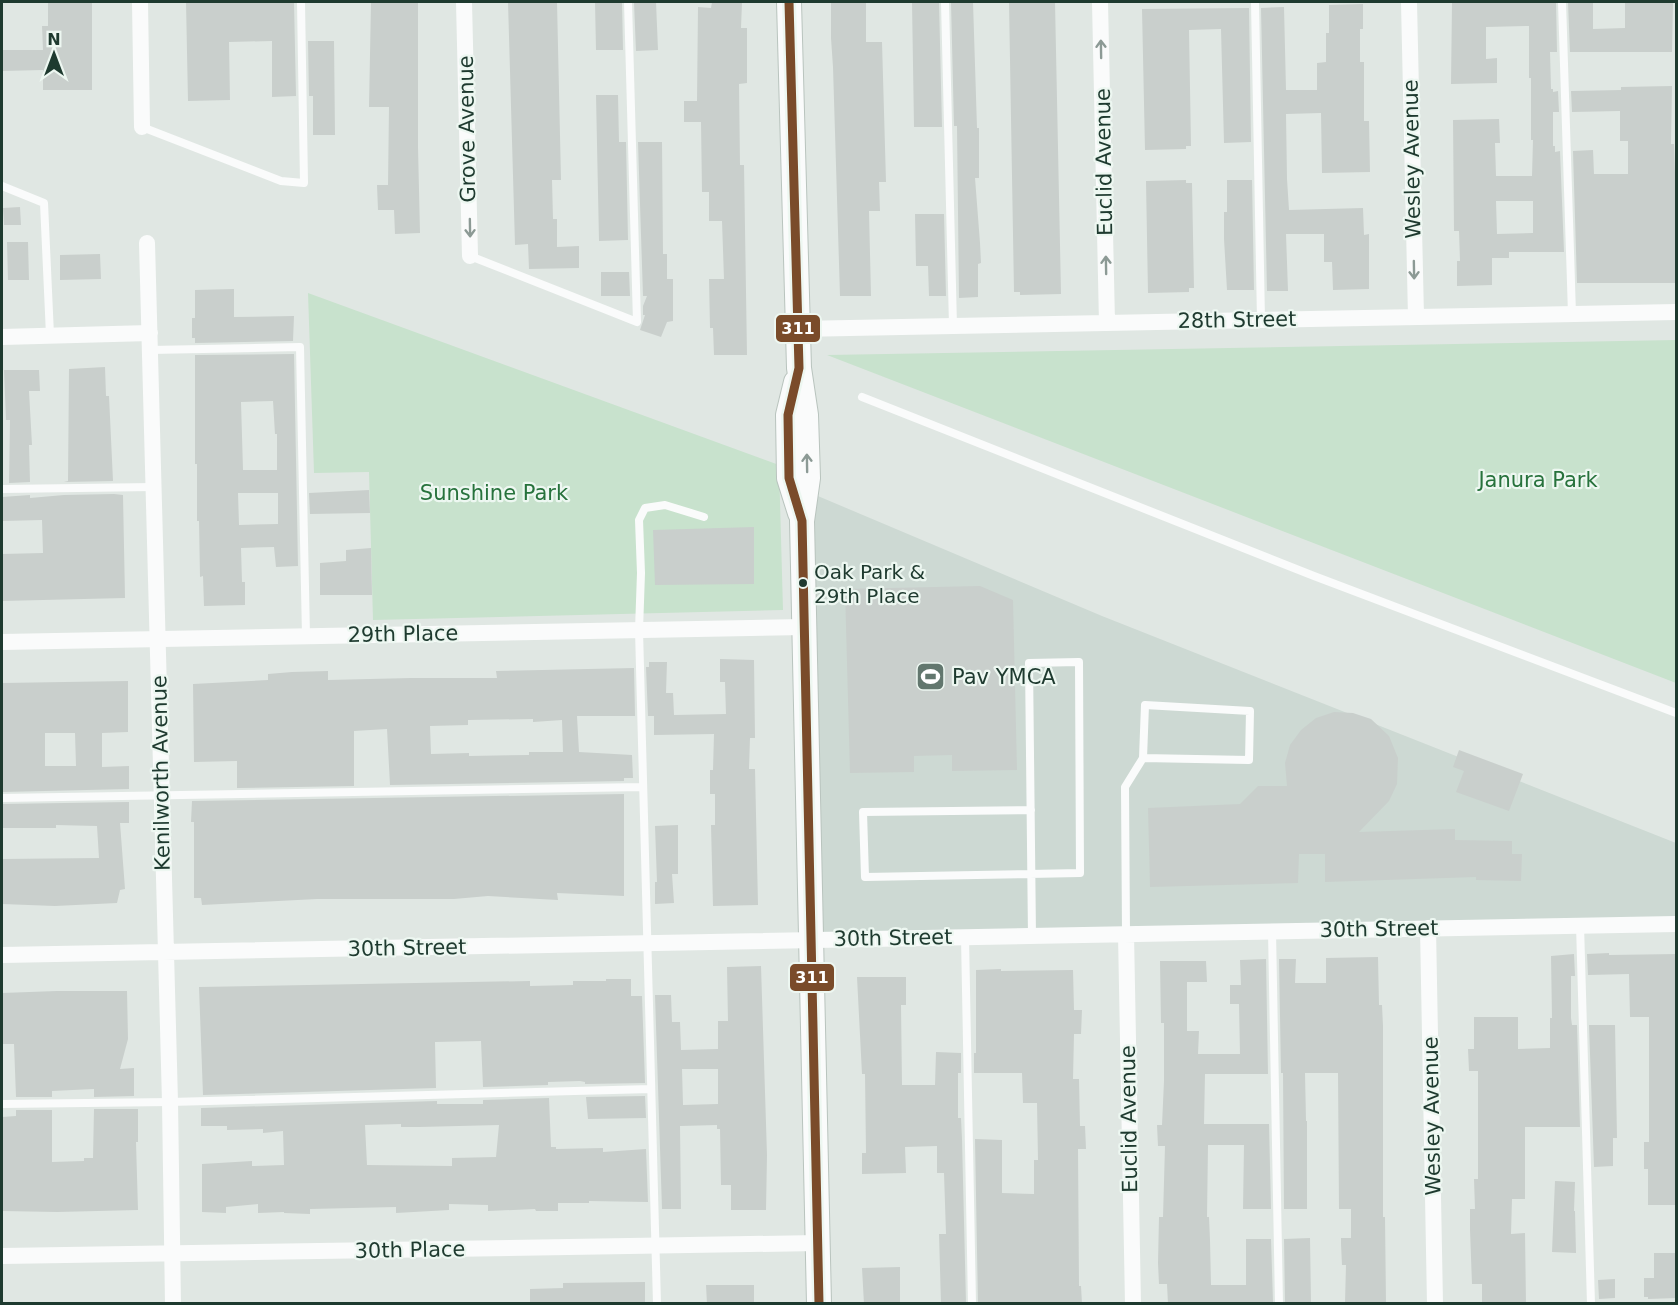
<svg xmlns="http://www.w3.org/2000/svg" width="1678" height="1305" viewBox="0 0 1678 1305" font-family="'DejaVu Sans',sans-serif">
	<style>
		.built { fill: #cdd9d3 }
		.green { fill: #c8e2cd }
		.building { fill: #c9cfcc; fill-rule: evenodd }
		.lines { fill: none; stroke-linecap: round; stroke-linejoin: round }
		.secondary-casing { stroke: #b9c4be; stroke-width: 26 }
		.lane { stroke: #fafbfb; stroke-width: 8 }
		.street { stroke: #fafbfb; stroke-width: 16 }
		.secondary { stroke: #fafbfb; stroke-width: 24 }
		.bus-1-casing { stroke: #edf7f1; stroke-width: 14 }
		.bus-1 { stroke: #7a4b2a; stroke-width: 9 }
		.oneway { stroke: #8c9a95 }
		.bus-dot { fill: #1e3a2f; stroke: #edf7f1; stroke-width: 2 }
		.labels { text-anchor: middle; dominant-baseline: central; stroke-width: 4.5; stroke-linejoin: round; paint-order: stroke }
		.bus-label { font-size: 20px; fill: #1e3a2f; stroke: #edf7f1; text-anchor: start }
		.street-label { font-size: 21px; fill: #1e3a2f; stroke: #edf7f1 }
		.park-label { font-size: 21px; fill: #27723c; stroke: #edf7f1 }
		.poi-label { font-size: 21px; fill: #1e3a2f; stroke: #edf7f1; text-anchor: start }
		.line-badge { stroke: #edf7f1; stroke-width: 2 }
		.badge-label { font-size: 16px; text-anchor: middle; font-weight: bold; fill: #fff }
	</style>
	<rect width="100%" height="100%" fill="#e0e7e3"/>
	<!-- built -->
	<path class="built" d="M806,491L1102,616L1676,843V917L816,935Z"/>
	<!-- green -->
	<path class="green" d="M308,293L779,465L783,610L373,620L369,472L314,473Z
		M1676,340V683L827,355Z"/>
	<!-- building -->
	<path class="building" d="M48,2H92V90H43V70L2,71V50H43L42,26H48Z
		M186,2H294L296,96L272,97V41L229,42L230,100L188,101Z
		M371,2H418V147L420,233L395,234L394,210H378L377,185H388L389,107H369Z
		M508,2H557L561,180H552L553,219H557V247L579,246V268L529,269L528,244L515,245Z
		M595,2L622,3L623,50H596Z
		M634,2H656L658,50L636,51Z
		M712,2H742L741,28H747V83L739,84L740,165H744L747,355H714L713,328H710L709,279H724L722,221H709V192H702L701,122H684V101H697L698,7L711,8Z
		M831,2H866V42H882L886,182H879L880,211H869L871,296H840L833,67L831,38Z
		M912,2H939L942,127H914Z
		M951,2H973L977,128H979V178H975L980,243L981,263L978,264V297L959,298L957,126H954Z
		M1009,2H1055L1061,294L1020,295V292H1014Z
		M1556,2L1557,52H1550L1551,89H1553V92L1558,91L1559,112H1553V146H1555V152L1560,151L1564,252H1509V258H1492V285L1457,286V261H1460L1459,231H1454L1453,120L1499,119L1500,143H1495L1496,176H1532L1533,140H1531V78H1529V26L1486,27V59L1497,58V83L1451,84L1452,3ZM1496,201H1533V233L1497,234Z
		M1568,2H1593V29L1625,28V2H1673L1672,52H1570Z
		M1363,4V29H1360V62H1364V121H1369L1370,172L1322,173L1321,113L1286,114L1287,179L1289,210L1363,208L1364,235L1369,234V289L1333,290L1332,262H1324V234H1286L1288,291H1267L1261,8L1284,7L1286,90H1317V63L1326,62V33H1329V5Z
		M1249,8L1251,142L1224,143L1221,29L1189,30L1191,146H1186V149L1145,150L1142,9Z
		M308,41H334L335,135H313V96H309Z
		M1672,86L1671,144H1674L1675,173L1677,283H1577L1573,151L1593,150L1594,174H1628V141H1620V111L1572,112L1571,91L1621,90V87Z
		M596,95H618L619,142H626L628,240L599,241Z
		M638,142H662L663,254H667V279H673V321L667,322L661,337L640,330L645,315H643V306L647,296H643Z
		M1186,180V183H1192L1194,288H1189V292L1148,293L1146,181Z
		M1227,180H1252L1254,290H1227L1224,239V212H1227Z
		M20,207L21,225H4L3,208Z
		M915,214H944L946,296H929L928,266H916Z
		M7,242H28L29,280H8Z
		M100,254L101,279L60,280V255Z
		M601,272H629L630,296H601Z
		M234,289V317L294,316L293,341L195,343V338H192V318H195V290Z
		M294,354L298,566L276,567L274,547L241,548L242,582H245V605L204,606L203,576L200,577L199,521H197V464H195V355ZM273,401L275,434H277V470H243L241,402ZM238,493H278V524L239,525Z
		M105,367L106,396H109L113,481L64,482L68,481L69,369Z
		M4,370H39L40,391H29L32,445H29L30,482L9,483L10,420H6Z
		M369,490L370,513L310,514L309,493Z
		M114,494L123,495L125,598L2,601V554L43,553L42,520L2,521V497L30,495V498L64,495Z
		M754,527V584L655,585L653,530Z
		M371,548L372,595H320V563L346,561V550Z
		M980,586L1013,600L1017,770L952,771V755L914,756V772L850,773L845,589Z
		M720,659L754,660L755,738H750L749,769H755L758,905L713,906L711,825H715V794H710V770H713L714,734L654,735V716H648L646,667H649V662H667L666,693H673L674,715L726,714L725,682H720Z
		M634,668L635,716H577L579,752L632,755L633,778H624V781L390,785L387,729L354,731V786L237,788V761L194,762L193,684L268,680V674L292,672L328,671V680L411,678H497L496,671ZM533,719V722L562,720L563,752H529V755L469,756V753L431,754L430,726L468,725V720Z
		M128,681V732L102,733V767L129,766V789L2,792V683ZM45,733H75L76,766H45Z
		M1334,712L1353,713L1371,719L1389,736L1398,758L1397,784L1389,801L1359,832L1455,829V840L1512,841V854H1522L1521,881L1476,880V877L1325,882V854H1299L1298,883L1150,887L1148,808L1240,804L1258,786H1287L1285,763L1290,745L1301,730L1316,718Z
		M1459,750L1523,774L1509,811L1456,792L1464,771L1453,767Z
		M624,794V896L557,893L558,900L488,896L454,899H317L202,905L201,898H194V822H191L192,801Z
		M129,802V823H120L125,889L120,890L117,903L55,906L2,904V859L99,858L97,826L56,825V828H2V804Z
		M678,825V874H672L674,903L655,904V882H657L655,826Z
		M1609,953V955L1677,954V1205H1648V1169H1644V1142H1649V1017H1630L1629,974L1588,975L1587,954Z
		M1574,954L1575,976H1571V1018L1572,1025H1577L1580,1127H1525V1199H1512L1511,1234L1525,1233L1526,1304H1482V1284H1472L1470,1230V1209H1475L1474,1179H1478V1071H1469L1468,1049H1474V1017H1518V1049L1550,1048V1018H1552L1551,956Z
		M1378,957L1379,1005H1382L1383,1026V1217H1385L1386,1304L1345,1303L1346,1265H1342L1341,1244V1238H1351V1209H1339L1338,1073H1305L1306,1121H1307V1209H1284L1283,1073H1281L1279,959H1296L1295,983H1326V958Z
		M1266,959L1268,1074H1205L1204,1124H1269L1271,1209H1243L1244,1145H1208L1207,1217H1209L1210,1240L1211,1285H1246V1239H1271L1273,1303L1168,1304L1167,1284H1159L1158,1263L1159,1217H1163L1165,1146H1158L1157,1125H1162L1164,1081V1023H1161L1160,961H1206L1207,982H1187V1031H1199L1198,1054H1240L1239,1004H1230V985H1241L1240,960Z
		M761,966L767,1155L766,1210H731V1185H721L720,1129H717V1125L680,1126L681,1209H662L655,995H671L672,1022H680L681,1050L718,1049V1021H728L727,967ZM682,1069H718V1104L683,1105Z
		M1001,969V971L1073,970L1074,1010H1082L1081,1034H1074L1073,1079H1079L1080,1126H1085L1086,1149H1078L1079,1286H1081L1082,1304H978L975,1139L1002,1140V1193L1034,1194V1160H1038L1037,1103H1023L1022,1073H974V1053H976V970Z
		M857,977H906V1005H901L902,1085H935L936,1052L961,1053V1073H958V1118H961L962,1139L966,1304H941L939,1234H946L944,1173H937V1146L905,1147L906,1173L862,1174V1153H866L865,1074H862Z
		M606,979H631V996H642L645,1083L585,1084V1082L580,1081L548,1082V1085L483,1087L481,1041L435,1042L436,1088L203,1095L199,987L530,981V986L573,985V981H606Z
		M57,991H127L128,1039L120,1069L134,1068V1096L94,1097V1089L52,1091V1097H16L14,1044H3L2,1039V993Z
		M1589,1025H1615L1617,1138H1613V1166L1594,1167Z
		M645,1096L646,1118L588,1119L586,1097Z
		M549,1098L551,1147H556V1149L603,1148V1152L646,1149L648,1202L589,1201V1203H558V1211H536L535,1209L488,1211V1205L449,1204V1210L396,1213V1207L310,1209V1214L284,1213V1212L258,1213V1204L226,1207V1213L202,1212V1164L252,1161V1166L284,1165L283,1131L263,1133V1129L227,1130V1126H201V1108L437,1101V1104H483V1100ZM401,1124V1127H419L499,1125L496,1157L452,1158V1166L367,1165L365,1125Z
		M94,1109H138V1142H136L138,1210L57,1212L2,1211V1117L16,1116V1110H52V1162L84,1161V1158H93Z
		M1555,1181L1575,1182L1574,1211H1575L1576,1253L1552,1252Z
		M1310,1238L1311,1303H1285L1284,1239Z
		M1654,1253H1677V1298L1648,1299V1297H1644V1278H1654Z
		M900,1267V1304H864L862,1268Z
		M1615,1279V1298L1599,1299L1598,1280Z
		M645,1282V1304H530V1289L563,1288V1283Z
		M706,1285H754V1304H707Z"/>
	<g class="lines">
		<defs>
			<path id="secondary" d="M789,2L799,368L806,415L808,478L802,521L819,1304
				M796,382L788,415L789,478L800,513"/>
		</defs>
		<!-- secondary casing -->
		<use href="#secondary" class="secondary-casing"/>
		<!-- lane -->
		<path class="lane" d="M945,2L953,326
			M1255,2L1261,320
			M1562,2L1572,314
			M142,127L281,181L304,183L301,2
			M2,186L44,203L50,335
			M470,256L637,322L628,2
			M150,350L300,347L306,636
			M862,397L1314,576L1676,713
			M2,489L154,487
			M2,798L643,787
			M1031,810L863,812L865,877L1080,873L1079,662L1029,663C1030,754 1031,845 1032,936
			M1580,925L1591,1304
			M1272,931L1279,1304
			M1126,934L1125,787L1143,758L1145,705L1250,711L1249,760L1143,758
			M965,937L972,1304
			M2,1104L170,1102L651,1089
			M657,1304L639,630L641,573L639,520L645,508L665,505L704,517"/>
		<!-- street -->
		<path class="street" d="M140,2L142,127
			M464,2L470,256
			M1100,2L1107,323
			M1409,2L1416,317
			M147,243L170,1102L173,1304
			M798,329L1676,312
			M2,337L150,333
			M2,642L804,627
			M1428,928L1435,1304
			M1126,934L1133,1304
			M2,955L1676,924
			M2,1256L818,1243"/>
		<!-- secondary -->
		<use href="#secondary" class="secondary"/>
		<defs>
			<path id="bus-1" d="M789,2L799,368L788,415L789,478L802,521L819,1304"/>
		</defs>
		<!-- bus-1 casing -->
		<use href="#bus-1" class="bus-1-casing"/>
		<!-- bus-1 -->
		<use href="#bus-1" class="bus-1"/>
	</g>
	<!-- one-way arrows -->
	<defs><path id="oneway-shaft" d="M-6 0H5M1.5-3L5.5 0L1.5 3" fill="none" stroke-width="1.6" stroke-linecap="round" stroke-linejoin="round" transform="scale(1.5)"/></defs>
	<g class="oneway">
		<use href="#oneway-shaft" transform="translate(1101 49) rotate(-91)"/>
		<use href="#oneway-shaft" transform="translate(470 228) rotate(89)"/>
		<use href="#oneway-shaft" transform="translate(1106 265) rotate(-91)"/>
		<use href="#oneway-shaft" transform="translate(1414 270) rotate(89)"/>
		<use href="#oneway-shaft" transform="translate(807 463) rotate(-91)"/>
	</g>
	<!-- icons -->
	<defs>
		<symbol id="stadium-square" viewBox="-11 -11 22 22"><rect x="-9" y="-9" width="18" height="18" rx="4" fill="#62776e" stroke="#edf7f1"/><path d="M0-5a6.5 5 0 1 0 0 10a6.5 5 0 1 0 0-10ZM-3.5-1.8h7v3.6h-7Z" fill="#fff"/></symbol>
	</defs>
	<g fill-rule="evenodd">
		<use href="#stadium-square" x="914" y="660" width="33" height="33"/>
	</g>
	<!-- markers -->
	<circle class="bus-dot" cx="803" cy="583" r="5"/>
	<g class="labels">
		<!-- bus labels -->
		<g class="bus-label">
			<text x="814" y="572">Oak Park &amp;<tspan x="814" dy="24">29th Place</tspan></text>
		</g>
		<!-- street labels -->
		<g class="street-label">
			<text transform="translate(467 129) rotate(-91)">Grove Avenue</text>
			<text transform="translate(1412 159) rotate(-91)">Wesley Avenue</text>
			<text transform="translate(1104 162) rotate(-91)">Euclid Avenue</text>
			<text transform="translate(1237 320) rotate(-1)">28th Street</text>
			<text transform="translate(403 634) rotate(-1)">29th Place</text>
			<text transform="translate(161 773) rotate(-91)">Kenilworth Avenue</text>
			<text transform="translate(1379 929) rotate(-1)">30th Street</text>
			<text transform="translate(893 938) rotate(-1)">30th Street</text>
			<text transform="translate(407 948) rotate(-1)">30th Street</text>
			<text transform="translate(1432 1116) rotate(-91)">Wesley Avenue</text>
			<text transform="translate(1129 1119) rotate(-91)">Euclid Avenue</text>
			<text transform="translate(410 1250) rotate(-1)">30th Place</text>
		</g>
		<!-- park labels -->
		<g class="park-label">
			<text x="1538" y="480">Janura Park</text>
			<text x="494" y="493">Sunshine Park</text>
		</g>
		<!-- poi labels -->
		<g class="poi-label">
			<text x="952" y="677">Pav YMCA</text>
		</g>
	</g>
	<g class="line-badge">
		<rect x="775" y="314" width="46" height="29" rx="6" fill="#7a4b2a"/>
		<rect x="789" y="963" width="46" height="29" rx="6" fill="#7a4b2a"/>
	</g>
	<g class="badge-label">
		<text x="798" y="334">311</text>
		<text x="812" y="983">311</text>
	</g>
	<!-- border -->
	<rect width="1678" height="1305" fill="none" stroke="#1e3a2f" stroke-width="6"/>
	<!-- north arrow -->
	<g transform="translate(54 54)" stroke="#edf7f1" stroke-width="4.5" paint-order="stroke">
	<path d="M0-4.5L10 22L0 15L-10 22Z" fill="#1e3a2f"/>
	<text y="-9" font-size="16" font-weight="bold" text-anchor="middle" fill="#1e3a2f">N</text>
	</g>
</svg>
